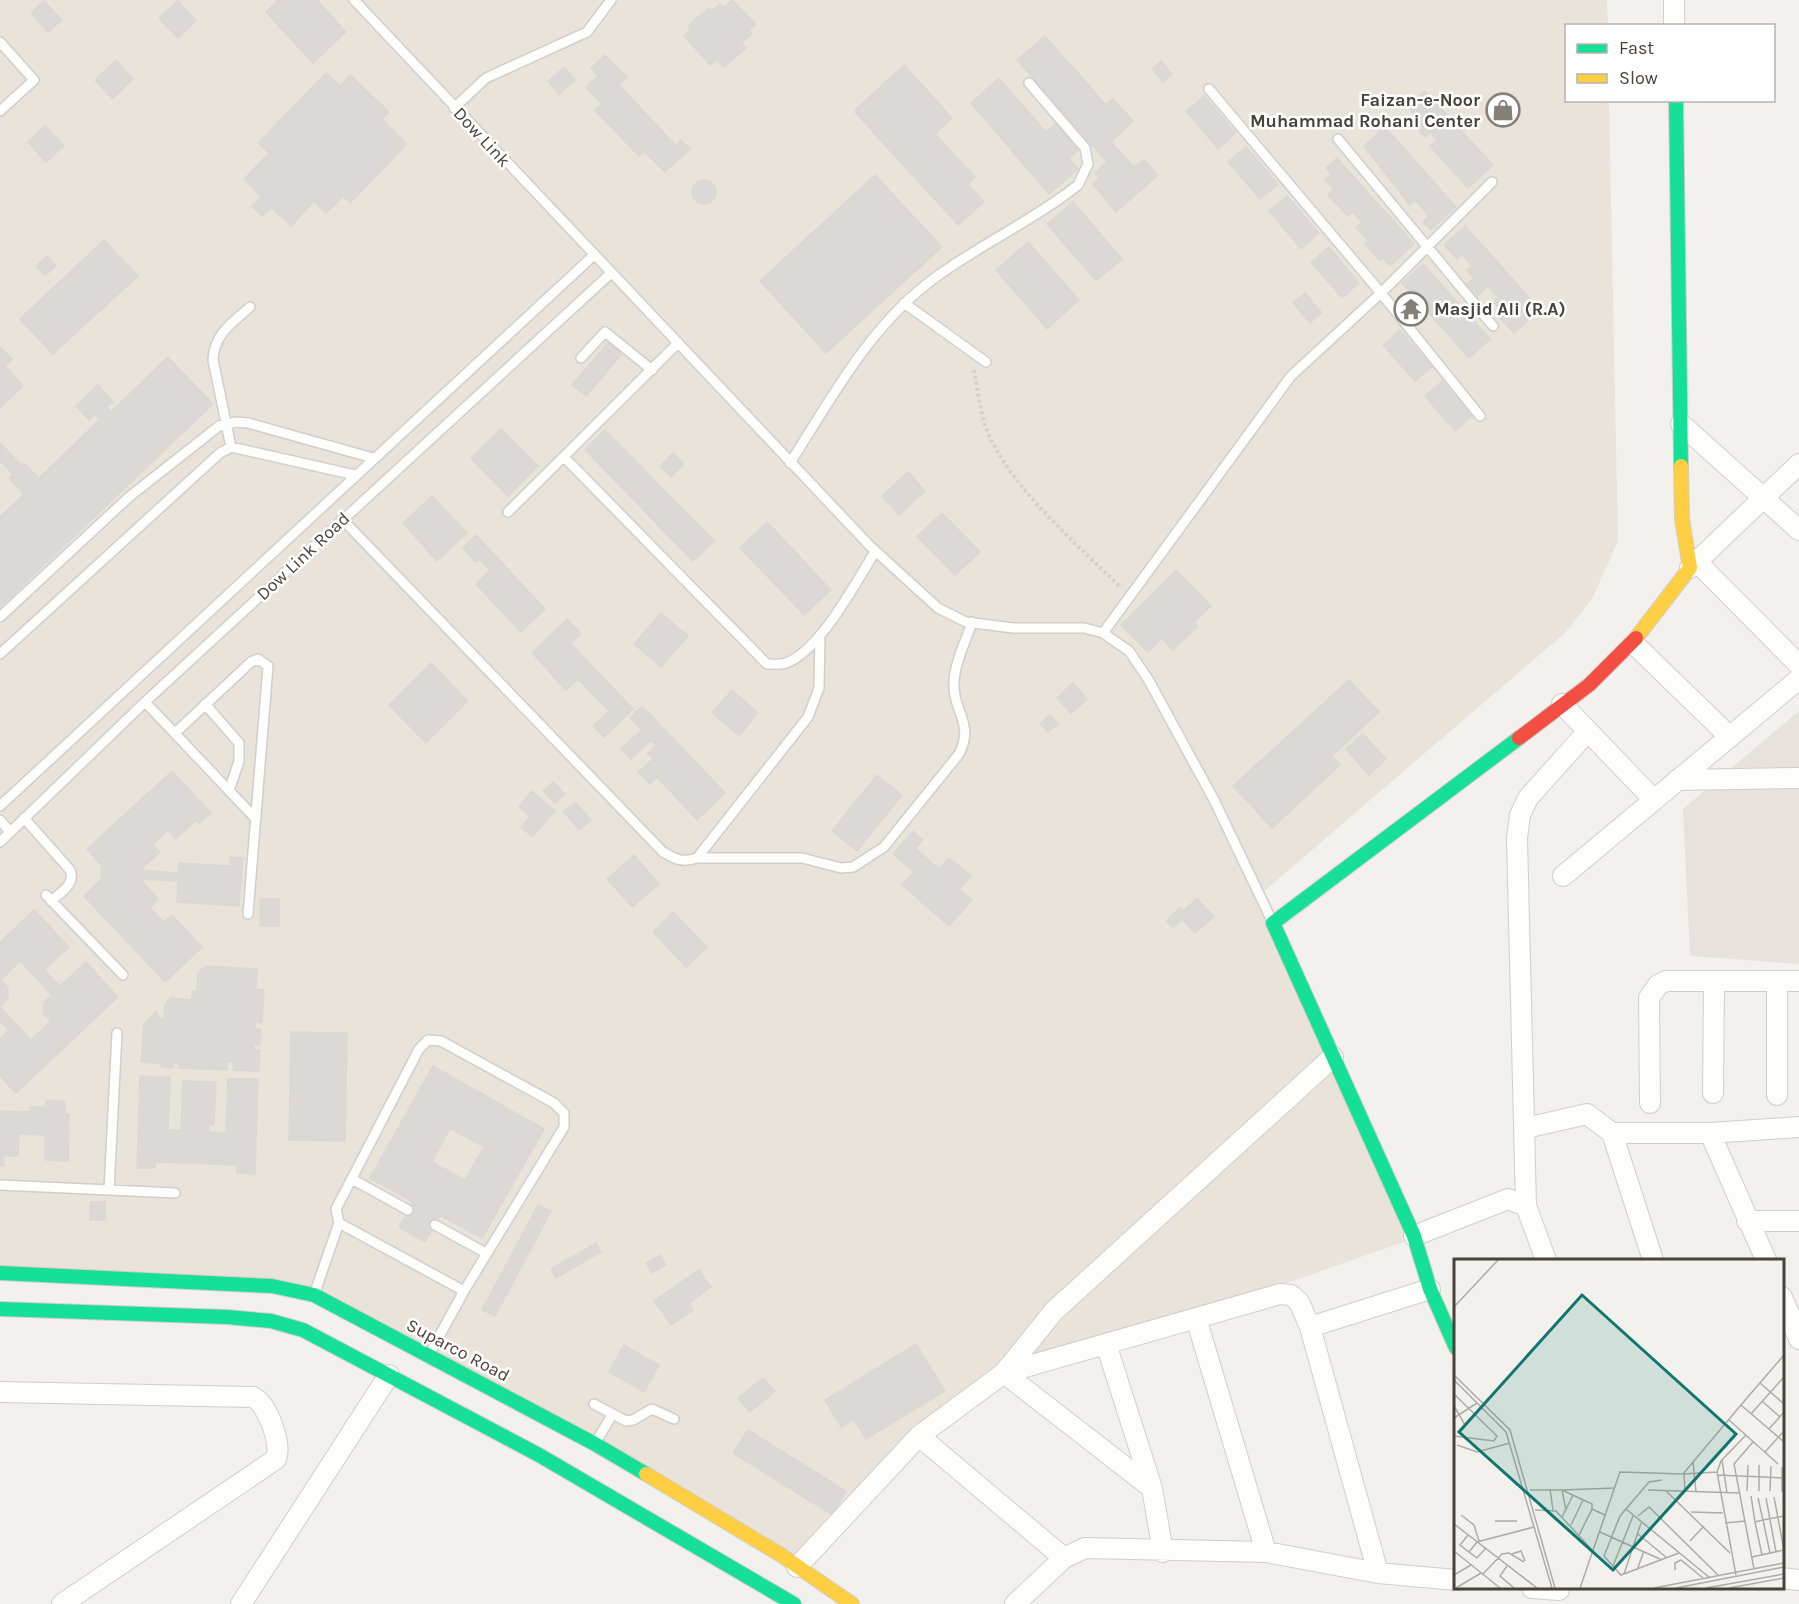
<svg xmlns="http://www.w3.org/2000/svg" width="1799" height="1604" viewBox="0 0 1799 1604" font-family="Karla,sans-serif">
	<style>
		.residential { fill: #e7e2dc }
		.education { fill: #e9e3da }
		.building { fill: #dbd8d5; stroke: #dbd8d4; stroke-width: 1.5; fill-rule: evenodd }
		.lines { fill: none; stroke-linecap: round; stroke-linejoin: round }
		.lane-casing { stroke: #d1cecb; stroke-width: 12 }
		.street-casing { stroke: #d1cecb; stroke-width: 22 }
		.fast-casing { stroke: #d3cec6; stroke-width: 16 }
		.slow-casing { stroke: #d3cec6; stroke-width: 16 }
		.jam-casing { stroke: #d3cec6; stroke-width: 16 }
		.path { stroke: #d3d1cc; stroke-width: 4; stroke-dasharray: 3 3; stroke-linecap: butt }
		.lane { stroke: #fdfdfc; stroke-width: 9 }
		.street { stroke: #fdfdfc; stroke-width: 20 }
		.fast { stroke: #16e098; stroke-width: 14 }
		.slow { stroke: #ffcf43; stroke-width: 14 }
		.jam { stroke: #f24e42; stroke-width: 14 }
		.labels { text-anchor: middle; dominant-baseline: central; stroke-width: 5; stroke-linejoin: round; paint-order: stroke }
		.poi-label { font-size: 18px; font-weight: bold; fill: #4a4139; stroke: #fff; text-anchor: end }
		.street-label { font-size: 18px; fill: #4a4139; stroke: #fff }
		.inset-road { fill: none; stroke: #afaba6; stroke-width: 1.5 }
		.view { fill: #0f766e; fill-opacity: 0.15; stroke: #0f766e; stroke-width: 3 }
		.inset-edge { fill: none; stroke: #4a4139; stroke-width: 3 }
	</style>
	<rect width="100%" height="100%" fill="#f3f1ee"/>
	<!-- residential -->
	<path class="residential" d="M1799,711V964L1690,956L1683,809Z"/>
	<!-- education -->
	<path class="education" d="M0,0H1607L1608,25L1566,26V100L1609,101L1618,541L1592,599L1565,633L1262,893L1409,1240L1106,1347L1010,1375L919,1436L794,1562L313,1293L0,1276Z"/>
	<!-- building -->
	<path class="building" d="M278,0H317L346,32L313,63L266,12Z
		M732,0L756,24L749,30L752,34L741,43L746,48L724,67L717,59L710,65L684,36L691,30L688,26L709,8L712,11L720,4L724,8Z
		M44,1L62,20L48,32L31,13Z
		M178,1L196,21L178,38L159,18Z
		M1045,36L1106,105L1113,99L1133,121L1111,142L1134,167L1144,159L1158,175L1116,212L1093,184L1100,178L1095,173L1107,162L1017,60Z
		M605,55L627,77L619,85L676,146L681,140L690,149L665,172L644,151L639,156L595,110L602,104L586,87L598,76L591,68Z
		M116,60L133,79L112,99L95,80Z
		M1161,61L1172,74L1163,82L1152,69Z
		M904,65L952,118L935,134L975,177L968,184L984,202L958,225L854,111Z
		M564,67L575,80L559,94L548,81Z
		M326,73L340,86L350,75L389,112L382,119L407,144L350,203L343,196L326,213L314,201L291,226L271,207L262,216L252,206L261,197L244,179L269,153L258,143Z
		M999,78L1046,132L1057,123L1080,149L1069,158L1078,169L1049,194L971,103Z
		M1425,91L1493,165L1468,188L1430,146L1437,140L1430,132L1425,137L1411,122L1417,117L1408,107Z
		M1204,96L1236,133L1218,149L1186,111Z
		M45,126L64,146L46,162L28,142Z
		M1385,127L1456,207L1431,230L1423,222L1429,216L1415,200L1410,205L1364,146Z
		M1246,147L1278,184L1260,199L1228,162Z
		M1337,158L1414,244L1390,266L1383,258L1380,261L1365,244L1369,241L1356,227L1362,222L1353,212L1348,216L1328,195L1334,189L1325,179L1332,174L1326,168Z
		M875,175L942,247L826,353L760,281Z
		M692 192a12 12 0 1 1 24 0a12 12 0 1 1-24 0Z
		M1287,196L1319,233L1301,249L1269,211Z
		M1073,202L1122,259L1096,281L1047,224Z
		M1465,226L1537,306L1528,315L1531,318L1514,333L1497,315L1501,311L1494,302L1498,298L1488,286L1478,296L1467,284L1474,278L1467,270L1472,266L1462,254L1457,259L1444,245Z
		M104,240L138,276L53,354L20,319Z
		M1028,242L1079,300L1047,329L996,270Z
		M1329,247L1359,283L1342,298L1311,262Z
		M47,256L56,266L45,276L36,266Z
		M1423,264L1490,339L1469,358L1402,283Z
		M1305,293L1322,313L1310,323L1293,303Z
		M1400,330L1432,367L1415,381L1383,345Z
		M608,343L622,354L586,396L572,385Z
		M0,347L12,359L5,366L23,386L0,408Z
		M168,357L213,404L0,607V517L24,494L9,478L13,474L0,461V443L21,465L24,463L39,478L100,419L95,414L89,420L76,406L98,385L113,402L107,407L111,412Z
		M1442,381L1472,416L1455,431L1425,396Z
		M501,429L538,466L508,496L471,458Z
		M605,430L714,541L693,561L585,450Z
		M673,453L684,464L671,477L660,466Z
		M908,472L925,491L899,515L882,496Z
		M432,496L467,533L437,561L403,523Z
		M942,513L980,552L955,575L917,536Z
		M767,522L831,590L804,615L740,548Z
		M476,535L545,609L521,632L476,584L490,570L479,559L476,562L463,548Z
		M1176,570L1211,606L1194,622L1198,626L1173,650L1162,638L1148,652L1121,625Z
		M661,613L688,636L661,667L634,644Z
		M567,619L581,634L570,643L633,709L604,737L593,726L609,711L578,679L566,690L532,653Z
		M431,663L468,701L426,743L389,705Z
		M1349,680L1379,712L1332,756L1340,765L1272,828L1233,786Z
		M1073,683L1087,699L1071,714L1057,698Z
		M732,690L758,713L739,736L712,713Z
		M642,706L668,733L656,745L651,740L631,759L621,749L642,730L630,718Z
		M1050,715L1058,724L1048,732L1040,724Z
		M668,733L725,793L697,820L657,777L650,784L638,772L653,759L647,754Z
		M1363,734L1386,759L1369,775L1346,749Z
		M172,771L211,813L199,824L196,820L176,839L168,830L153,845L160,852L140,870L178,873L179,863L230,866V857L243,858L239,906L177,902L178,881L140,879L158,899L150,908L164,922L172,915L202,947L165,982L84,896L101,880L102,866L87,849Z
		M877,775L902,795L857,851L832,831Z
		M553,782L565,794L555,803L543,791Z
		M532,791L555,811L532,837L521,827L530,817L519,807Z
		M575,802L591,820L579,830L563,811Z
		M913,831L923,840L915,848L939,869L949,858L971,876L959,889L972,900L949,926L902,885L914,872L893,854Z
		M634,855L659,884L632,907L607,879Z
		M1197,898L1214,917L1195,933L1182,919L1173,928L1166,921L1180,907L1184,910Z
		M260,899H279V926H260Z
		M34,910L69,947L44,970L60,986L86,962L118,997L16,1093L0,1076V1039L9,1030L0,1021V1007L31,1040L51,1021L43,1013L44,1002L52,995L20,961L1,980L8,988V999L0,1006V942Z
		M673,912L707,947L686,967L653,932Z
		M205,966L257,969L256,989L264,990L262,1023L255,1022V1029L261,1030L260,1045L254,1044V1050H260L259,1071L233,1070L234,1062H227V1070L179,1068V1062H173V1068L161,1067L162,1064L141,1062L144,1024L156,1011L159,1019H164L165,1004L171,998L192,1000V991H197L198,973Z
		M291,1032L347,1033L345,1141L289,1140Z
		M433,1066L544,1129L482,1238L440,1215L425,1242L399,1227L413,1202L370,1178ZM450,1128L484,1147L465,1180L432,1162Z
		M140,1076L170,1077L168,1130H181L183,1081L216,1082L214,1125H209V1132L226,1133L228,1079H258L255,1174L237,1173V1165L155,1162V1168H137Z
		M46,1100L65,1101V1114H69L68,1161L45,1160V1135L19,1134L18,1156H4V1166H0V1111L31,1112V1107H46Z
		M90,1202H105V1220H90Z
		M538,1205L551,1211L495,1316L482,1310Z
		M596,1243L601,1252L556,1278L551,1269Z
		M660,1255L666,1265L652,1273L646,1263Z
		M699,1270L711,1287L689,1303L693,1310L671,1325L654,1301Z
		M916,1344L945,1391L866,1439L854,1419L841,1427L825,1400Z
		M624,1345L659,1365L644,1392L609,1372Z
		M763,1378L775,1391L750,1412L738,1398Z
		M748,1430L846,1491L832,1515L733,1453Z"/>
	<g class="lines">
		<defs>
			<path id="lane" d="M354,0L870,546L938,608L966,622L1013,628H1084L1103,633L1129,651L1148,679L1214,800L1272,921
				M0,42L34,80L0,111
				M1209,89L1381,293L1480,416
				M454,108L486,78L587,32L611,0
				M1338,139L1493,326
				M904,303L986,362
				M581,358L605,332L652,370
				M231,447L213,360C214,334 232,323 250,307
				M564,457L767,664C773,664 780,665 786,663C821,650 855,583 875,552
				M790,463C833,396 870,325 936,277C981,244 1034,220 1078,185L1088,164L1085,148L1029,83
				M508,512L677,344
				M342,519L663,852C675,859 682,863 697,858L808,717L819,688L820,635
				M0,617L129,497L219,426L236,422L248,423L373,458
				M1103,633L1291,376L1381,293L1492,182
				M0,654L220,453L231,447L355,475
				M145,702L256,819
				M205,704L239,743V761L229,791
				M175,733L251,662L258,659L268,666L248,914
				M0,806L593,256
				M24,818L70,870C76,884 61,892 51,901
				M0,820L10,832
				M0,842L145,702L610,274
				M697,858H802L841,868L853,867L884,847L959,754C975,723 952,711 954,681C955,662 966,641 972,622
				M46,895L123,975
				M352,1179L408,1210
				M0,1185L175,1193
				M109,1190L117,1033
				M339,1223L336,1209L419,1049L428,1040L441,1041L554,1103L564,1113V1127L464,1291
				M435,1225L486,1253
				M315,1292L339,1223L464,1291L430,1353
				M594,1404L626,1421L633,1420L652,1409L674,1419
				M596,1442L612,1415"/>
			<path id="street" d="M1674,0V26
				M1681,424L1799,530
				M1697,562L1799,665
				M1690,568L1799,464
				M1634,644L1730,737
				M1562,704L1654,800
				M1677,780L1799,778
				M1563,876L1799,679
				M1713,1093L1714,982
				M1777,1095V981
				M1650,1103L1649,998L1658,985L1666,981H1799
				M1526,1128L1587,1114L1612,1133L1653,1260
				M1612,1133H1710L1799,1127
				M1710,1133L1766,1260
				M1747,1221H1799
				M1414,1236L1508,1199L1526,1206
				M1546,1260L1526,1206L1517,838L1520,815L1528,798L1588,731
				M1782,1297L1799,1339
				M1196,1318L1266,1552
				M1106,1344L1152,1488L1163,1552
				M0,1392L253,1397C268,1404 282,1445 276,1459L62,1604
				M919,1436L1064,1558
				M1152,1488L1004,1373L1054,1311L1333,1057
				M797,1567L919,1436L1004,1373L1280,1294L1291,1295L1299,1302L1310,1327
				M1378,1573L1310,1327L1430,1289
				M1782,1578L1799,1580
				M1532,1588L1559,1590
				M241,1604L389,1375
				M1015,1604L1064,1558L1085,1548L1266,1552L1378,1573L1456,1580"/>
			<path id="fast" d="M1676,100L1681,466
				M0,1273L272,1286L314,1295L595,1444L646,1474
				M0,1309L227,1317L271,1321L303,1330L539,1455L794,1604
				M1456,1348L1430,1289L1414,1236L1273,923L1519,738"/>
			<path id="slow" d="M1636,638L1690,568L1682,519L1681,466
				M646,1474L781,1555L852,1604"/>
			<path id="jam" d="M1519,738L1589,685L1636,638"/>
		</defs>
		<!-- lane casing -->
		<use href="#lane" class="lane-casing"/>
		<!-- street casing -->
		<use href="#street" class="street-casing"/>
		<!-- fast casing -->
		<use href="#fast" class="fast-casing"/>
		<!-- slow casing -->
		<use href="#slow" class="slow-casing"/>
		<!-- jam casing -->
		<use href="#jam" class="jam-casing"/>
		<!-- path -->
		<path class="path" d="M974,370C978,390 980,414 988,433C1013,490 1076,543 1120,587"/>
		<!-- lane -->
		<use href="#lane" class="lane"/>
		<!-- street -->
		<use href="#street" class="street"/>
		<!-- fast -->
		<use href="#fast" class="fast"/>
		<!-- slow -->
		<use href="#slow" class="slow"/>
		<!-- jam -->
		<use href="#jam" class="jam"/>
	</g>
	<!-- icons -->
	<defs>
		<symbol id="shop-ring" viewBox="-11 -11 22 22"><circle r="9.5" fill="#fff" stroke="#857f78" stroke-width="1.5"/><path d="M-5-2.5h2.3a2.7 3.5 0 0 1 5.4 0H5L5.5 6h-11ZM-1.5-2.5h3a1.5 2.3 0 0 0-3 0Z" fill="#857f78"/></symbol>
		<symbol id="temple-ring" viewBox="-11 -11 22 22"><circle r="9.5" fill="#fff" stroke="#857f78" stroke-width="1.5"/><path d="M0-6L5-2H3V0L6.5 2.5H4V6H1.5V3h-3V6H-4V2.5H-6.5L-3 0V-2H-5Z" fill="#857f78"/></symbol>
	</defs>
	<g fill-rule="evenodd">
		<use href="#shop-ring" x="1484" y="91" width="38" height="38"/>
		<use href="#temple-ring" x="1392" y="290" width="38" height="38"/>
	</g>
	<g class="labels">
		<!-- poi labels -->
		<g class="poi-label">
			<text x="1480" y="100">Faizan-e-Noor<tspan x="1480" dy="21">Muhammad Rohani Center</tspan></text>
			<text x="1434" y="309" text-anchor="start">Masjid Ali (R.A)</text>
		</g>
		<!-- street labels -->
		<g class="street-label">
			<text transform="translate(482 137) rotate(47)">Dow Link</text>
			<text transform="translate(303 556) rotate(-43)">Dow Link Road</text>
			<text transform="translate(458 1350) rotate(28)">Suparco Road</text>
		</g>
	</g>
	<!-- overview -->
	<g transform="translate(1454 1259)">
		<rect width="330" height="330" fill="#f3f1ee"/>
		<path class="inset-road" d="M0,48L44,1M330,96L287,146L330,183M0,116L56,171L101,329M0,121L52,173L98,329M306,124L330,145M0,135L43,177L40,182L0,177M308,142L326,158M0,147L11,166M297,155L330,118M0,159L23,144M275,161L324,205M315,170L330,153M299,183L280,205L300,310M3,186L23,193L56,184M311,193L330,172M268,201L273,234M239,202L242,233M328,208V233M263,213L267,202L292,176M229,215L263,213L282,316M230,215L231,233M263,216L330,219M208,221L195,223L166,257L150,297L167,316L225,294M96,230L99,251M76,231H108L138,245V250M194,231L285,234M212,232L276,294M293,232L294,206M305,232V206M316,232L317,207M297,237L301,263L309,261L304,239M312,239L322,293M172,250L256,319M81,251L102,252L139,292M112,252L108,231L161,229M237,253L269,254M7,256L20,266L25,282M184,257L195,248L265,317M108,258L119,236M41,262H63M301,263L308,296M271,264L291,262M0,265L83,329M117,266L129,241M146,273L208,301M184,275L213,299M14,276L6,286L23,299L31,290M125,276L138,250L151,256M236,282L250,267M0,292L46,329M15,293L23,283L80,268M316,294L309,261L330,257M58,295L67,292L71,302M298,298L330,291L320,238M53,307L46,317L60,329M159,307L179,257M183,311L190,292M221,311V304L227,301L249,319M29,315L48,295L55,294L70,303M170,315L187,264M0,316L17,306M2,329L27,314M126,329L166,213L229,215L287,146M200,329L330,304M222,329L330,308M252,329L330,315M275,329L330,319"/>
		<path class="view" d="M128,36L282,175L159,311L5,173Z"/>
		<rect width="330" height="330" class="inset-edge"/>
	</g>
	<!-- legend -->
	<rect x="1565" y="24" width="210" height="78" fill="#ffffff" stroke="#b7b3b0" stroke-width="1.5"/>
	<rect x="1577" y="44" width="30" height="9" fill="#16e098" stroke="#b7b3b0" stroke-width="1.5"/>
	<text x="1619" y="54" font-size="18" fill="#4a4139">Fast</text>
	<rect x="1577" y="74" width="30" height="9" fill="#ffcf43" stroke="#b7b3b0" stroke-width="1.5"/>
	<text x="1619" y="84" font-size="18" fill="#4a4139">Slow</text>
</svg>
